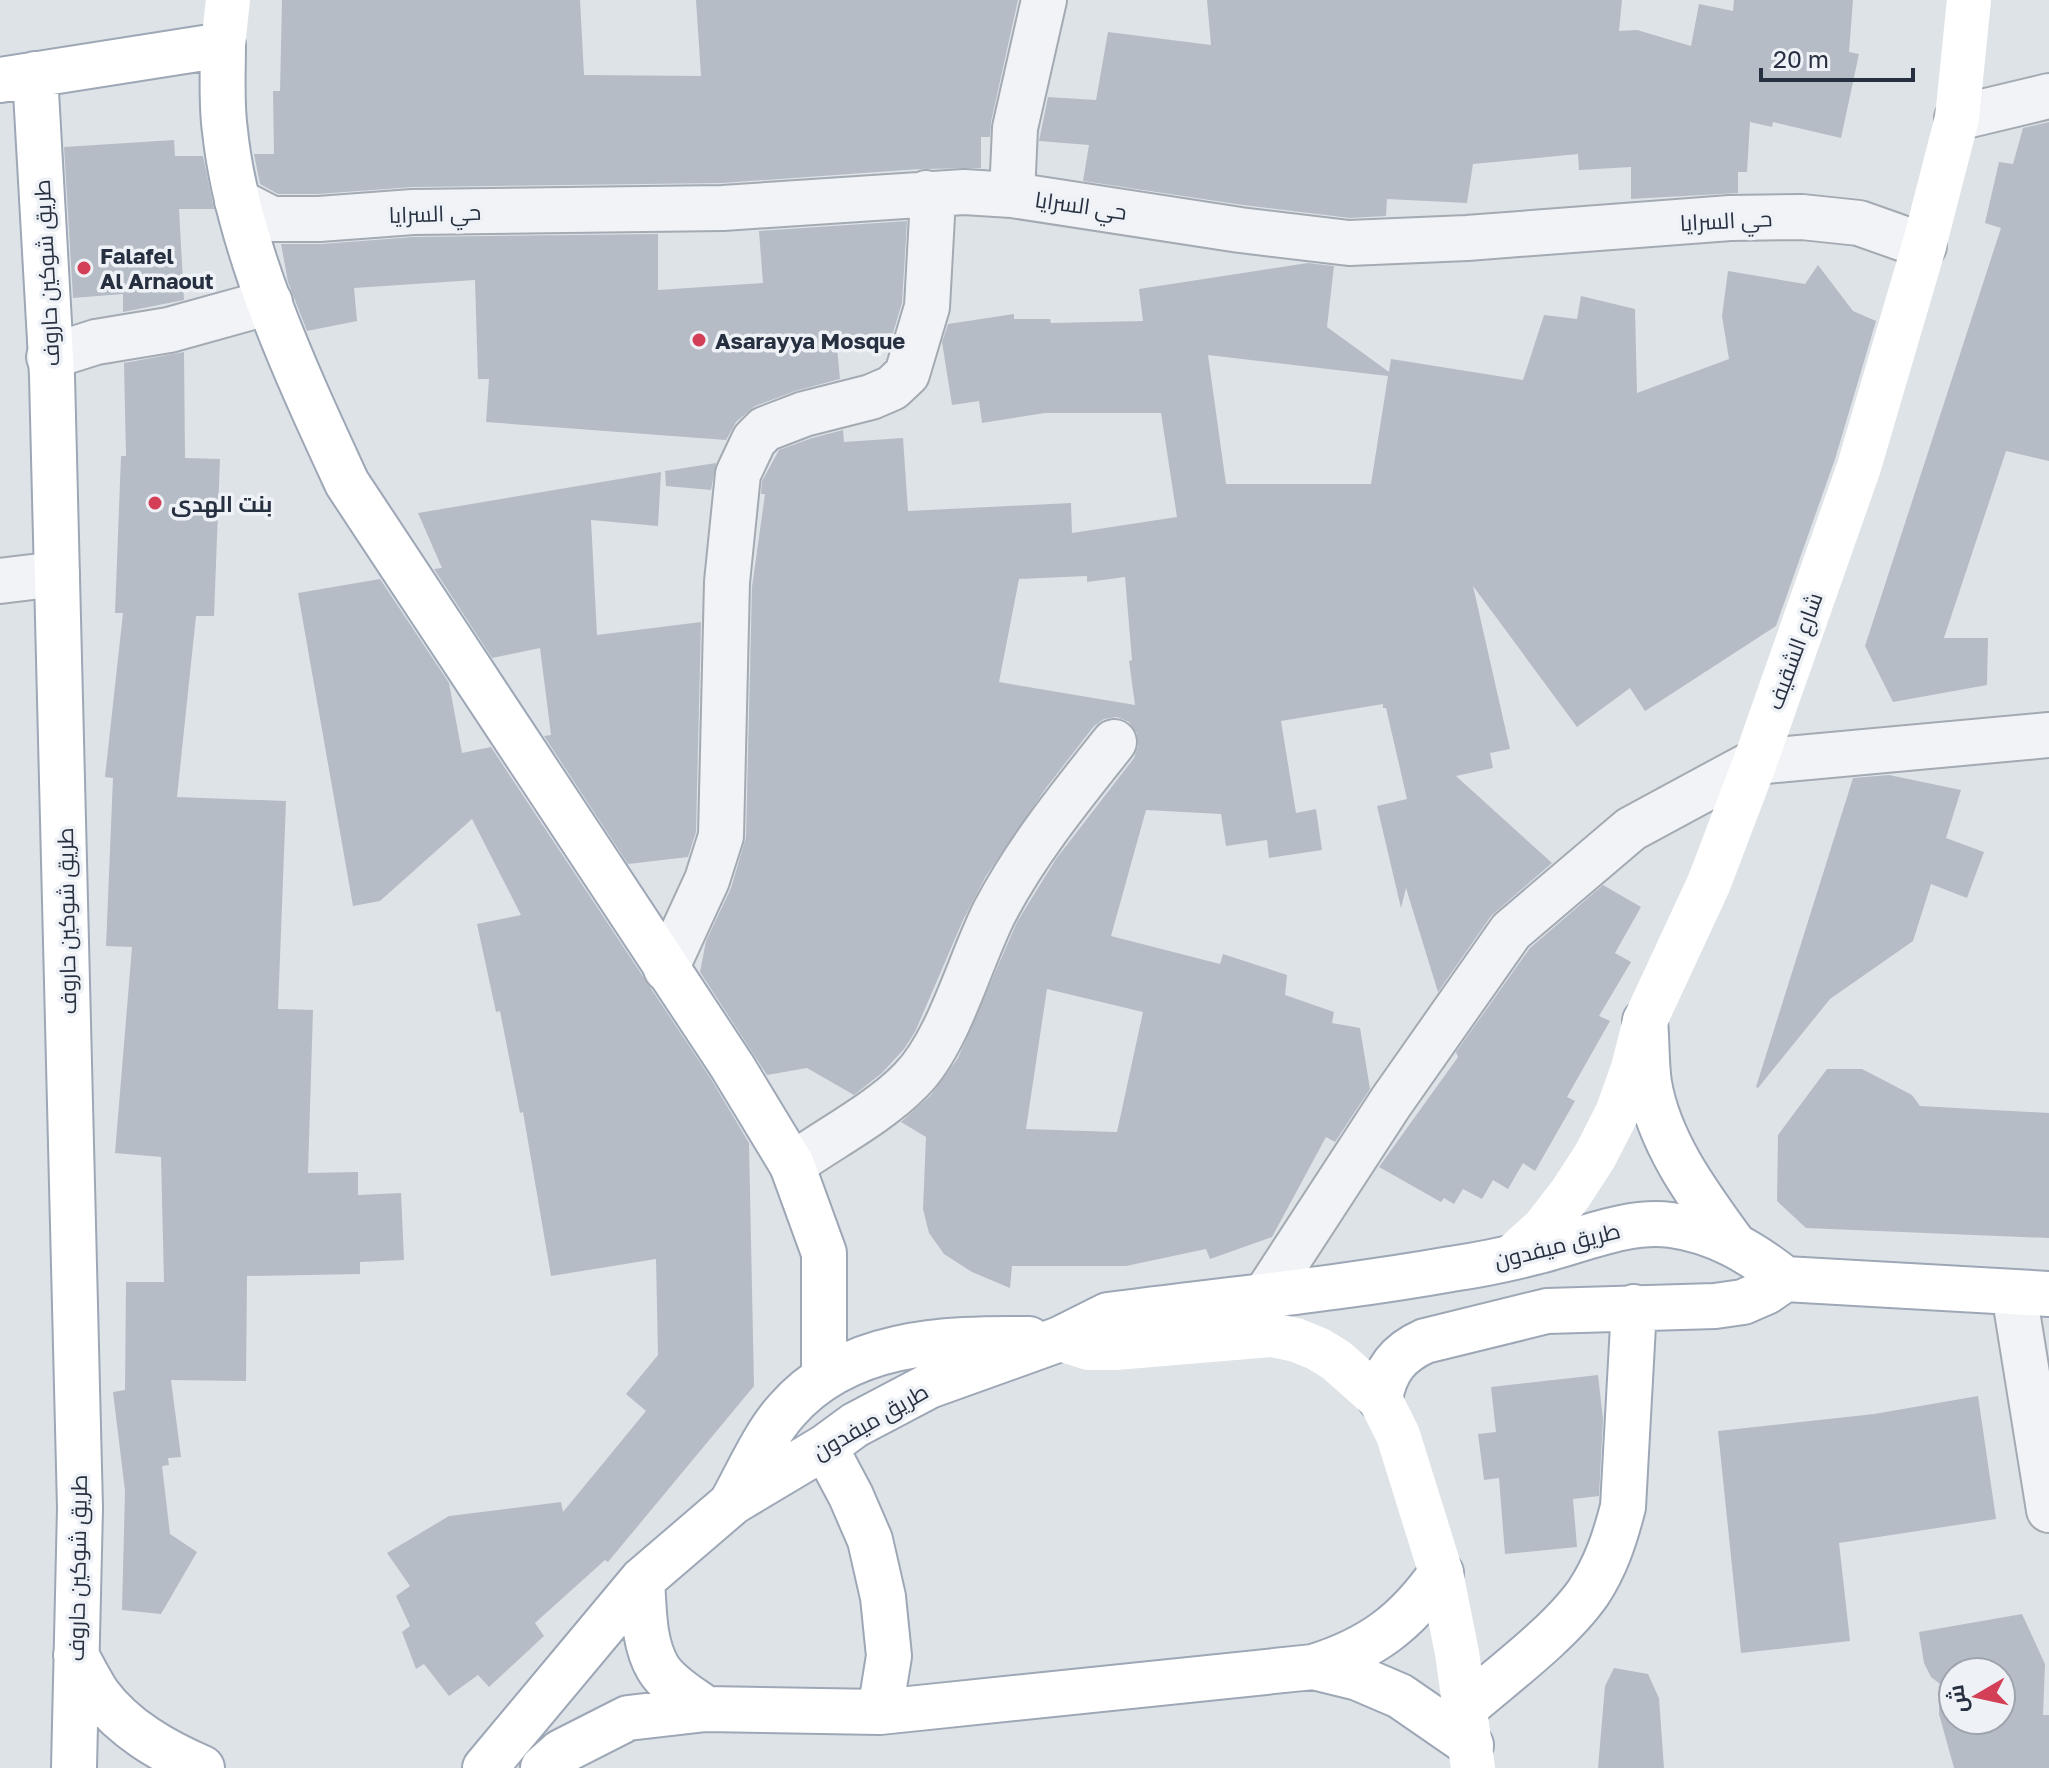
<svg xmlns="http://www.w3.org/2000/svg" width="2049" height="1768" viewBox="0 0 2049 1768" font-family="'Golos Text',Cairo,sans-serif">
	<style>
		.building { fill: #b6bcc5; fill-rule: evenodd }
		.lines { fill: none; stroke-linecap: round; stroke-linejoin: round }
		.minor-casing { stroke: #a3aab2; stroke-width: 48 }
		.primary-casing { stroke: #9da7b5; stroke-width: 48 }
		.minor { stroke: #f1f3f7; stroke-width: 44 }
		.secondary { stroke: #fff; stroke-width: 44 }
		.primary { stroke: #fff; stroke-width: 44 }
		.poi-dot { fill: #d23f57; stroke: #eef1f6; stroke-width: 3 }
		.labels { text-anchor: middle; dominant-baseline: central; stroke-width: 7; stroke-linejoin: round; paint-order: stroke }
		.street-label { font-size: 22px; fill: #273040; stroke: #eef1f6 }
		.poi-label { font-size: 22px; font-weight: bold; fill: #273040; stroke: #eef1f6; text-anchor: start }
	</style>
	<rect width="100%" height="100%" fill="#dee3e8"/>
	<!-- building -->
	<path class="building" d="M282,0H580L584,75L701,76L696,0H1018L991,122L990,137H981V168L920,169L722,183L413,187L318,194H278L260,184L254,154H274L273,91H280Z
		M1207,0H1622L1619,31L1637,30L1691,46L1699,4L1733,11L1734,0H1853L1849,52L1859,54L1841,138L1773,122L1772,127L1750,122L1747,172H1738V193L1631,199V167L1579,170L1578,154L1473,164L1467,203L1387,199L1386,216L1350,218L1243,205L1083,181L1089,145L1039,141L1048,97L1096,100L1108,32L1211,45Z
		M2049,122V461L2006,451L1944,638H1988L1987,685L1893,702L1865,646L2001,228L1985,223L1999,162L2013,164L2023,128Z
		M174,140L175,156H203L214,209H179L184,300L123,312V294L73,298L64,147Z
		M907,221L902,303L893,333L836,337L840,379L795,391L755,406L736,422L726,440L486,422L489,379H478L475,280L354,288L357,321L307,331L288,282L281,244H321L414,237L658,234V290L763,283L759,231Z
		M1308,263L1334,266L1327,327L1389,372L1391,359L1523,380L1544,315L1577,319L1581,296L1635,309L1637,393L1729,359L1722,316L1728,271L1805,284L1818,265L1853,311L1876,321L1835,459L1776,626L1645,711L1630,688L1577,727L1473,586L1510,749L1490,753L1493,768L1456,776L1552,863L1491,916L1438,992L1406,888L1401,908L1377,806L1407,799L1386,708H1383V704L1281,721L1296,813L1316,809L1322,850L1269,858L1267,840L1226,846L1221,814L1146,810L1111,936L1220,964L1223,954L1287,975L1285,995L1334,1012L1332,1023L1360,1028L1370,1089L1335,1142L1326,1137L1272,1237L1210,1259L1206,1249L1126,1266H1012L1010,1288L972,1272L944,1254L929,1233L923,1209L926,1137L901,1122L930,1096L958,1058L1017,922L1056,859L1134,758L1138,746L1137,734L1129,722L1117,717L1104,719L1094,726L1046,788L986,876L963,920L915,1032L904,1049L882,1073L854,1095L807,1068L767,1075L700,972L706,941L731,888L746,837L752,587L765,494H761L762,481L779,450L812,438L843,430L844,442L903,438L908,511L1071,503L1072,533L1177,517L1161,413H1045L982,423L979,401L952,405L942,342L948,324L1014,314V319H1050L1051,323L1143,321L1139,289ZM1208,355L1388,376L1371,484H1226ZM1087,576V582L1125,577L1132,660L1129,661L1135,705L999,682L1019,579ZM1047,989L1143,1012L1117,1132L1026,1129Z
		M184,352L185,458L220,459L214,616H196L177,797L286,801L278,1009L313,1010L308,1173L358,1172V1195L401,1193L404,1260L360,1262V1274L247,1276L246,1381L171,1380L181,1457L168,1458L169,1465L162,1466L170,1534L197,1552L161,1614L122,1610L125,1491L113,1392L125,1390L126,1282H164L161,1157L115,1153L132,947L106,946L113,778L105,777L123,613H115L121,456H126L124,363Z
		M716,463L711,490L666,486L665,471Z
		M661,472L658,526L591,520L597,635L701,622L696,832L688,857L628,864L544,736L551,735L540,648L492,658L434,569L442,568L418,513Z
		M380,579L449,683L462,753L491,747L711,1079L749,1143L754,1386L608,1562L605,1560L535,1623L544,1636L489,1687L478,1675L449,1696L424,1664L416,1669L402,1632L410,1626L396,1596L410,1586L387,1553L449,1516L561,1502L563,1512L646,1411L626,1394L658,1355L656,1259L551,1276L523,1112L520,1113L500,1011L496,1012L477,924L521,915L472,819L380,901L353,906L298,593Z
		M1889,775L1961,790L1946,838L1984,852L1967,898L1931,884L1913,941L1830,999L1758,1088L1756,1087L1853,778Z
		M1603,885L1641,907L1615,953L1631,962L1599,1016L1610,1021L1567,1097L1575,1101L1535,1171L1523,1163L1508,1189L1493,1180L1482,1199L1463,1189L1454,1204L1444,1198L1441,1202L1379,1167L1458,1057L1456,1052L1530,948Z
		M1827,1069H1862L1912,1095L1920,1106L2049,1113V1238L1806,1228L1777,1201L1778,1135Z
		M1598,1375L1603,1419L1599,1496L1573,1499L1577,1547L1505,1554L1499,1478L1484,1480L1478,1434L1496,1432L1491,1387Z
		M1978,1396L1996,1519L1839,1543L1850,1641L1741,1653L1718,1431L1874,1414Z
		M2022,1614L2045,1664L2043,1715H2049V1768H1954L1939,1714L1940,1684L1931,1677L1924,1663L1919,1632ZM1953,1672H2001V1720H1953Z
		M1614,1668L1648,1674L1659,1698L1664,1768H1598L1605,1686Z"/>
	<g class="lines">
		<defs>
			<path id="minor" d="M1957,118L2049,96
				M1012,195L1015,128L1044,0
				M237,201L272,219H319L413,212L723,208L964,192L1012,195L1240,230L1349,243L1467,238L1730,218L1802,217L1859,223L1924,246
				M49,357L96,342L169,330L270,302
				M0,581L57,574
				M666,969L707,880L721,836L727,582L738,474L754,440L765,429L804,414L871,397L892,388L907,374L927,307L932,216L926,193
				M792,1165C830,1138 879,1113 911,1080C949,1042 970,960 995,911C1027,850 1071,796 1114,742
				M2014,1293L2049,1510
				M1266,1294L1391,1102L1511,931L1631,829L1755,762L2049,735"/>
			<path id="primary" d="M35,74L52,376L80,1508L74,1768
				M0,80L223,45C223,73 221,103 225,131C237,247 298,377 347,483L732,1066L792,1165L824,1253V1376
				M1645,1021C1647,1041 1646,1063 1649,1083C1659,1143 1699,1196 1733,1243
				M1380,1399C1385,1370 1398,1353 1425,1341L1547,1311L1715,1306L1743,1302L1766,1292L1785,1279
				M825,1447L851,1496L870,1540L883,1597L889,1656L880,1712
				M733,1500C749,1471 764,1436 786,1411C846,1341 944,1338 1029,1339
				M642,1580C644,1608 643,1643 658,1668C668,1685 690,1697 706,1709
				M76,1655C83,1668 90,1682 98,1694C124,1729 163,1751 202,1768
				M1313,1667L1358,1678L1400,1696L1471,1745
				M1465,1708C1503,1675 1560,1633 1588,1593C1606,1566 1615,1538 1623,1507L1634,1307
				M485,1768L642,1580L733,1502L825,1447L855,1425L929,1386L1060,1339L1108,1315C1222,1300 1338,1289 1451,1269C1479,1265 1508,1259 1535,1252C1578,1242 1626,1219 1671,1225C1715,1231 1751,1252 1785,1279L2049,1294
				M543,1768L561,1752L628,1718L706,1709L880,1712L1313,1667C1371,1649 1406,1623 1441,1573"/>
		</defs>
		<!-- minor casing -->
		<use href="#minor" class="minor-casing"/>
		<!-- primary casing -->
		<use href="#primary" class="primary-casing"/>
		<!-- minor -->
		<use href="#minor" class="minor"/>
		<!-- secondary -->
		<path class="secondary" d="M223,45L228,0
			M1512,1257L1544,1228L1571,1193L1595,1156L1617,1113L1633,1068L1645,1021L1709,883L1755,762L1859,467L1924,246L1957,118L1969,0
			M1060,1339L1089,1348H1115L1272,1335L1296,1340L1318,1349L1336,1360L1380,1399L1398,1435L1441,1573L1457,1653L1473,1768"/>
		<!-- primary -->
		<use href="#primary" class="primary"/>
	</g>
	<!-- markers -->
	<g class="poi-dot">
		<circle cx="84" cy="268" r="8"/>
		<circle cx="699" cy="340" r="8"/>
		<circle cx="155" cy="503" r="8"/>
	</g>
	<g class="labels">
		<!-- street labels -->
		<g class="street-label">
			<text transform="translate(1081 205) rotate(8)">حي السرايا</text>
			<text transform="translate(435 213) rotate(-2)">حي السرايا</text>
			<text transform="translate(1726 220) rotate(-3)">حي السرايا</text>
			<text transform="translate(46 273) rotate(-93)">طريق شوكين حاروف</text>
			<text transform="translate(1794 651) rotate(-70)">شارع الشقيف</text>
			<text transform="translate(66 921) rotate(-91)">طريق شوكين حاروف</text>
			<text transform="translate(1557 1245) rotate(-14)">طريق ميفدون</text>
			<text transform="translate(870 1421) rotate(-30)">طريق ميفدون</text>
			<text transform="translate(77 1568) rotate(-89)">طريق شوكين حاروف</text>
		</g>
		<!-- poi labels -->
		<g class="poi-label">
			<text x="100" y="255">Falafel<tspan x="100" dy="25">Al Arnaout</tspan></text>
			<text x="715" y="340">Asarayya Mosque</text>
			<text x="171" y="503">بنت الهدى</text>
		</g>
	</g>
	<!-- north arrow -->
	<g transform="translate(1977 1696) rotate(261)"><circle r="38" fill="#eef1f6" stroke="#9ea4ad" stroke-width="2"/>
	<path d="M0-6L14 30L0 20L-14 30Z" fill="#d23f57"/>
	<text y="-12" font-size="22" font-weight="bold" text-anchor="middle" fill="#273040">ش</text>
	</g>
	<!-- scale -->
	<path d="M1761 68v12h152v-12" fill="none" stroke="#273040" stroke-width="4"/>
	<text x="1773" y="68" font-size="24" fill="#273040" stroke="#eef1f6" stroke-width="6" paint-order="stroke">20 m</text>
</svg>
